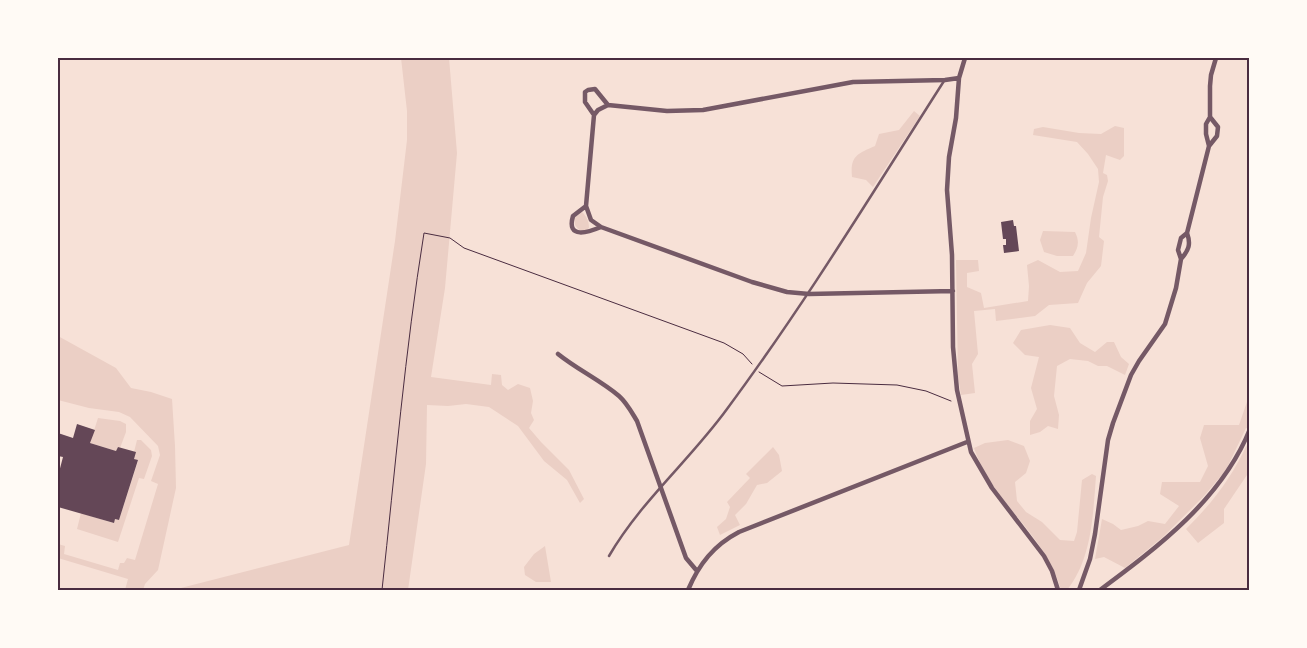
<svg xmlns="http://www.w3.org/2000/svg" width="1307" height="648" viewBox="0 0 1307 648" font-family="'IBM Plex Sans',sans-serif">
	<style>
		.green { fill: #ebcfc5 }
		.building { fill: #644757 }
		.lines { fill: none; stroke-linecap: round; stroke-linejoin: round }
		.path { stroke: #4a2c40; stroke-width: 1 }
		.service { stroke: #755966; stroke-width: 2.5 }
		.minor { stroke: #755966; stroke-width: 4.5 }
		.neatline { fill: none; stroke: #4a2c40; stroke-width: 2 }
	</style>
	<rect width="100%" height="100%" fill="#f7e1d7"/>
	<!-- green -->
	<path class="green" d="M401,58H449L457,153L445,288L431,377L491,385L492,374L501,375L502,385L508,390L518,384L530,388L533,401L531,413L534,420L529,428L541,442L569,470L584,499L580,503L567,480L544,461L518,426L489,407L466,404L448,406L427,405L426,464L408,590H173L349,545L395,241L407,140V111Z
		M914,111L920,116L873,187L866,180L852,177C850,156 857,154 875,146L879,134L899,130Z
		M1115,126L1124,128V156L1120,160L1106,155L1103,173L1107,175L1108,181L1103,197L1099,237L1104,241L1101,266L1087,283L1078,303L1049,305L1035,316L996,321L995,309L974,311L978,354L972,364L975,393L961,395L958,376L956,260H978L979,271L967,273V287L981,293L984,308L1028,301L1029,286L1027,265L1038,260L1060,272L1078,271L1086,253L1091,218L1099,182L1098,169L1088,154L1077,142L1033,135L1034,129L1043,127L1079,133L1101,134Z
		M582,212C587,217 589,221 589,228L585,231L579,230L575,225L574,218Z
		M1043,231L1075,232C1080,242 1078,248 1073,256H1057L1044,252L1040,240Z
		M1050,325L1070,328L1080,343L1095,352L1107,342H1114L1121,357L1129,364L1125,375L1107,366H1098L1088,361L1070,359L1057,366L1054,396L1059,415L1058,429L1048,426L1040,432L1030,435V421L1037,409L1031,388L1039,357L1025,355L1013,343L1021,330Z
		M58,336L116,368L131,388L151,392L172,399L175,446L176,488L158,570L145,584L143,590H125L128,579L58,558V544L65,546L64,554L118,570L120,563H124L127,558L135,560L158,484L151,481L160,455L158,446L130,417L119,412L89,408L58,400Z
		M1249,396V429L1246,428L1226,470L1204,496L1163,537L1125,568L1104,557L1095,559L1102,519L1113,524L1121,530L1138,526L1148,521L1165,524L1179,506L1160,494L1162,482H1200L1208,466L1200,438L1204,425H1239Z
		M98,418L120,421L126,424V432L120,448L118,447L116,451L90,443Z
		M137,440H141L151,450L152,456L144,479L139,478L118,542L77,529L81,513L113,523L115,519L119,520L138,461L134,459V452Z
		M1008,440L1024,446L1030,461L1026,473L1015,482L1017,501L1026,512L1042,522L1060,540L1074,541L1077,532L1082,480L1092,474L1096,476C1093,515 1092,559 1067,590H1061C1046,535 992,502 974,448L985,443Z
		M1249,441V472L1224,509V523L1198,543L1186,529C1216,499 1231,478 1249,441Z
		M773,447L779,455L782,471L767,483L757,485L746,504L735,515L740,525L720,535L717,527L726,519L730,507L727,502L750,478L746,474Z
		M545,546L551,582H536L525,575L524,567L534,554Z"/>
	<!-- building -->
	<path class="building" d="M1013,220L1014,226H1016L1019,251L1004,253L1003,245H1006V239H1003L1001,222Z
		M77,424L95,430L90,443L116,451L118,447L136,452L134,459L138,460L119,520L115,519L114,523L58,507V476L63,457L58,456V433L73,438Z"/>
	<g class="lines">
		<!-- path -->
		<path class="path" d="M759,372L782,386L833,383L897,385L926,391L951,401
			M382,590C395,471 405,351 424,233L450,238L464,248L724,343L743,354L752,364"/>
		<!-- service -->
		<path class="service" d="M609,556C641,501 690,460 727,409C805,304 873,192 944,81"/>
		<!-- minor -->
		<path class="minor" d="M965,58L959,78L956,118L949,157L947,190L952,255L953,347L957,390L971,452L992,488L1044,556L1052,571L1058,590
			M594,115L585,102V92L588,90L595,89L608,105
			M1209,146L1217,136L1218,127L1210,117
			M586,206L573,216C566,240 589,232 601,227
			M1181,259C1189,250 1191,244 1187,233
			M953,291L809,294L787,292L752,282L601,227L591,220L586,206L594,115L598,110L608,105L667,111L703,110L853,82L945,80L959,78
			M558,354C578,370 600,380 619,396C627,403 632,413 637,421L686,558L697,571
			M688,590C699,564 714,545 739,532L967,442
			M1079,590L1090,559L1095,534L1108,440L1113,423L1131,375L1139,361L1165,324L1176,288L1181,259L1178,250L1181,238L1187,233L1209,146L1206,134V124L1210,117V86L1211,75L1216,58
			M1100,590C1158,547 1222,499 1250,429"/>
	</g>
	<!-- border -->
	<rect width="1307" height="648" fill="none" stroke="#fffaf5" stroke-width="118"/>
	<rect x="59" y="59" width="1189" height="530" class="neatline"/>
</svg>
